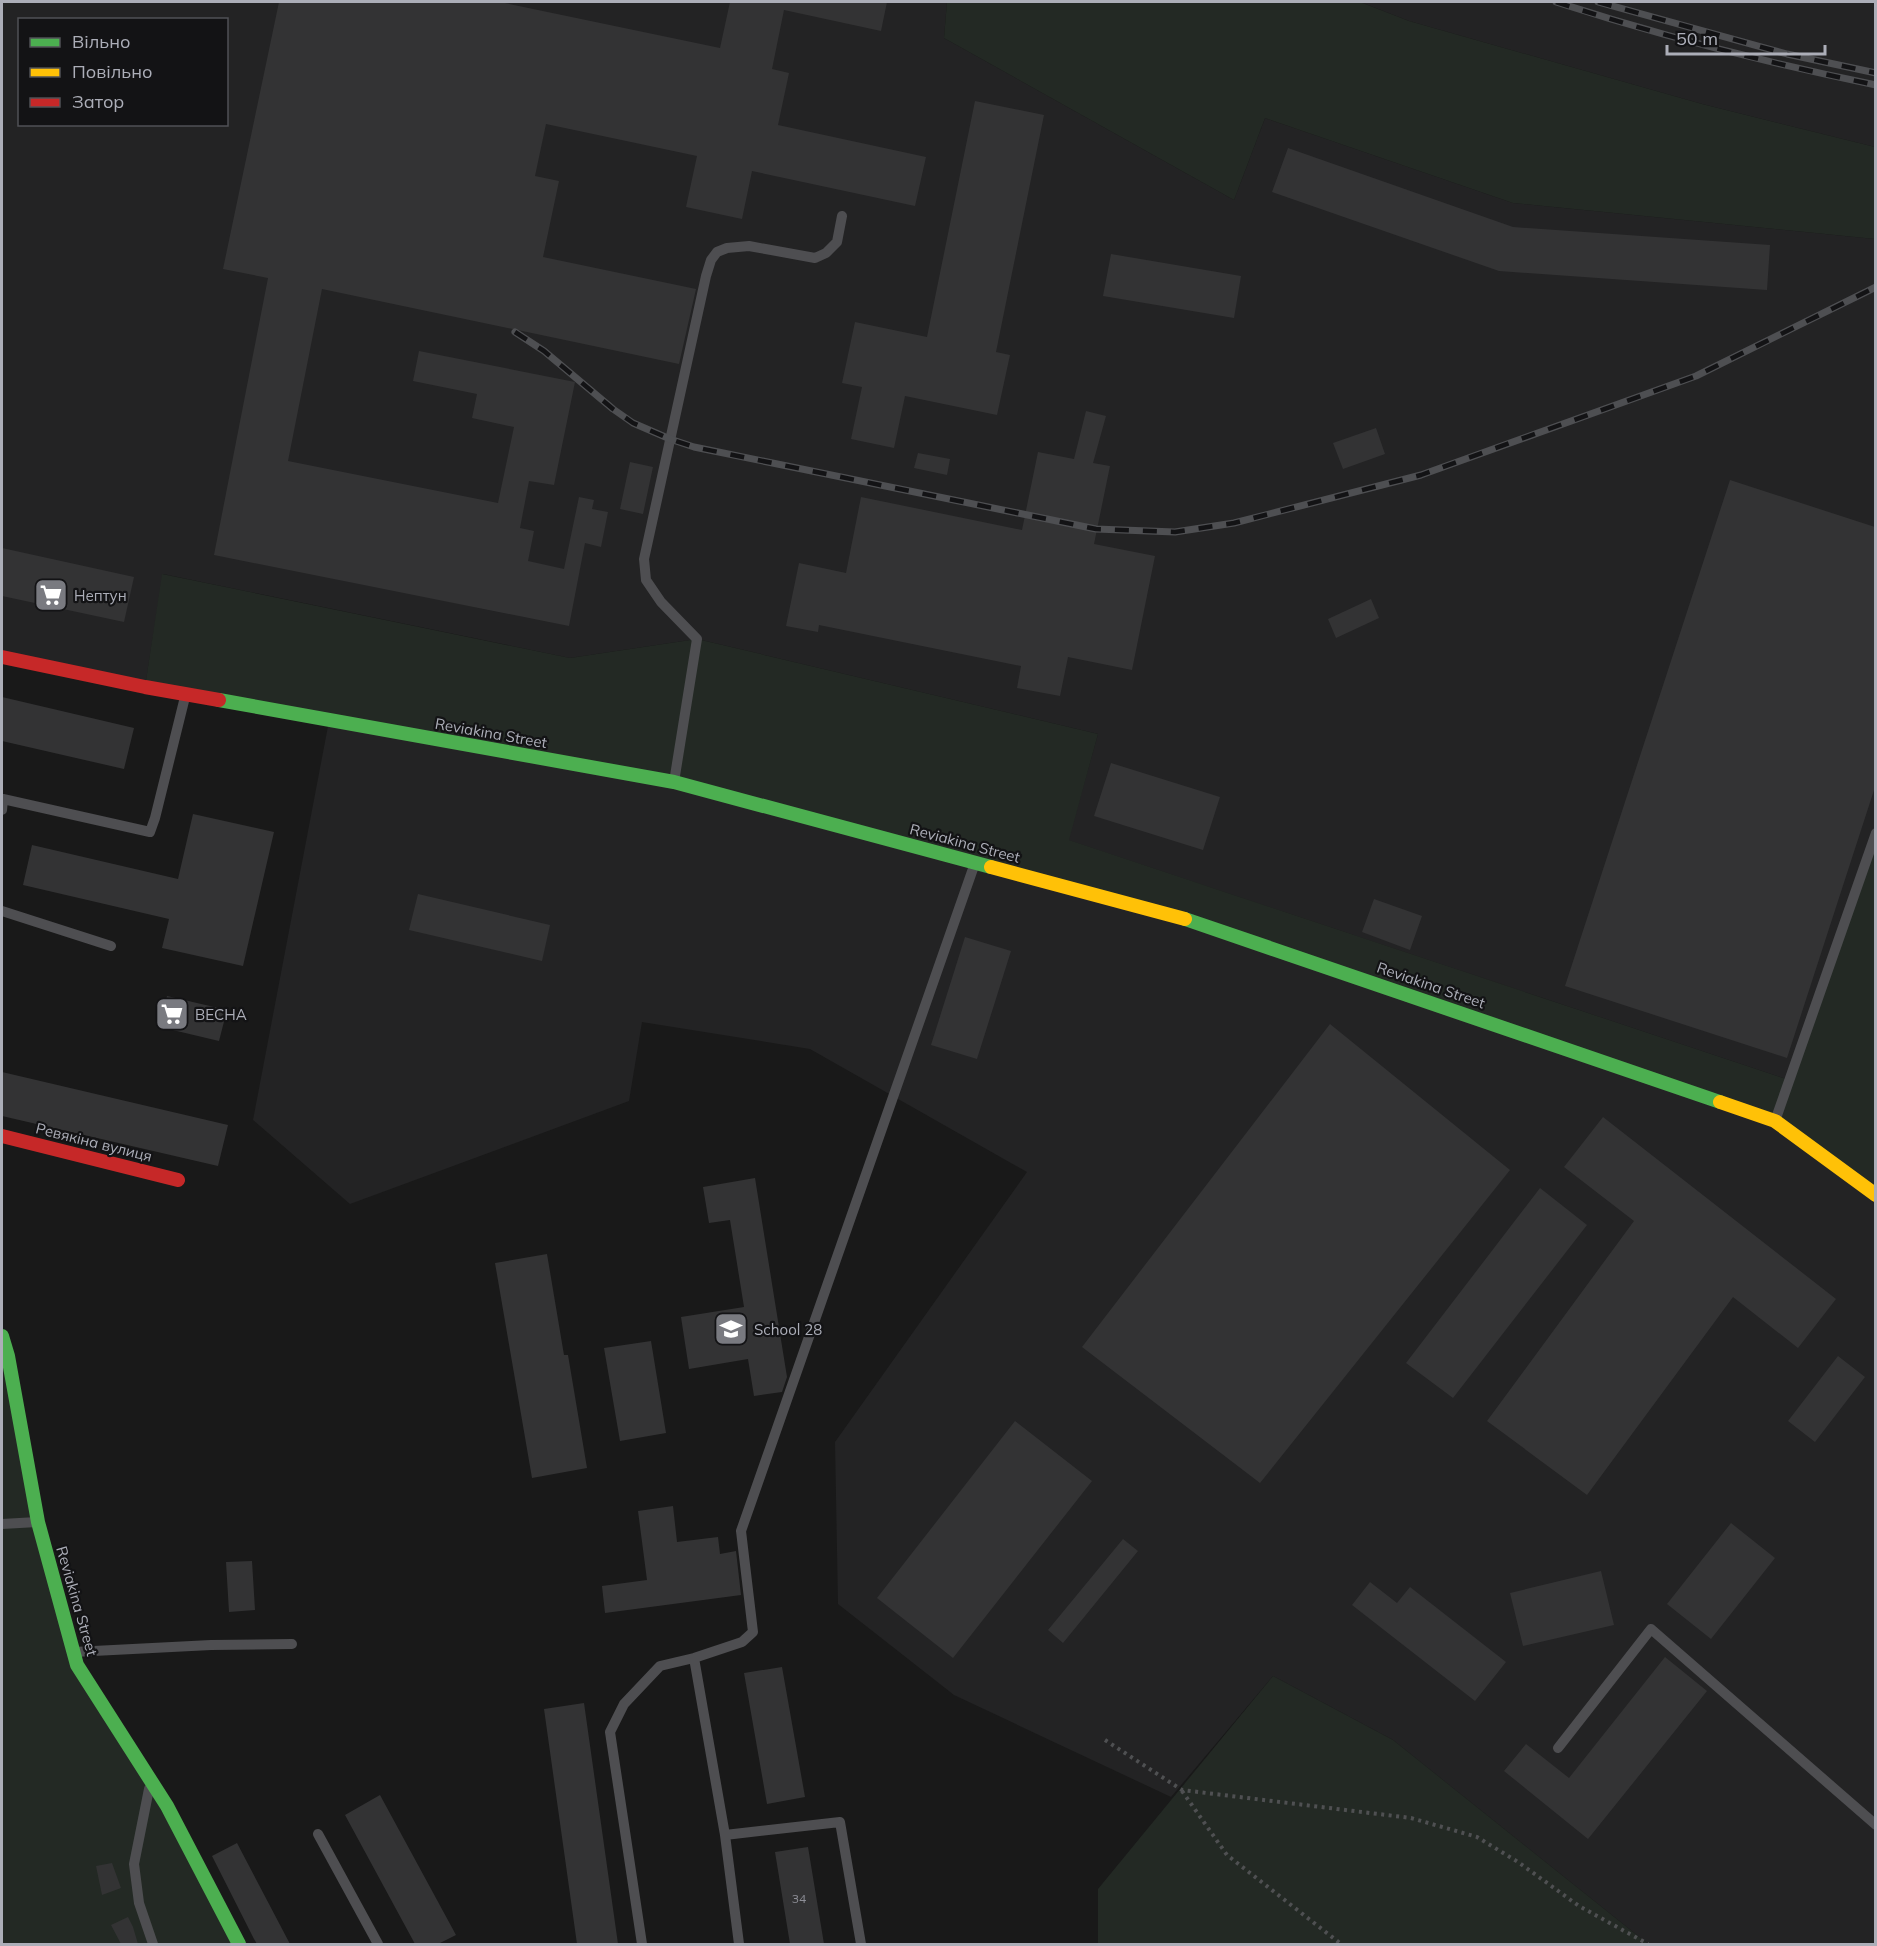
<svg xmlns="http://www.w3.org/2000/svg" width="1877" height="1946" viewBox="0 0 1877 1946" font-family="Mulish,sans-serif">
	<style>
		.built { fill: #232324; fill-rule: evenodd }
		.green { fill: #232924 }
		.building { fill: #333334 }
		.lines { fill: none; stroke-linecap: round; stroke-linejoin: round }
		.path { stroke: #4f5052; stroke-width: 4; stroke-dasharray: 3 4.5; stroke-linecap: butt }
		.lane { stroke: #4e4e51; stroke-width: 10 }
		.fast { stroke: #4caf50; stroke-width: 14 }
		.slow { stroke: #ffc107; stroke-width: 14 }
		.jam { stroke: #c62828; stroke-width: 14 }
		.rail-casing { stroke: #4e4f52; stroke-width: 7 }
		.rail { stroke: #131315; stroke-width: 4.5; stroke-dasharray: 14; stroke-linecap: butt }
		.labels { text-anchor: middle; dominant-baseline: central; stroke-width: 4.5; stroke-linejoin: round; paint-order: stroke }
		.number-label { font-size: 12px; fill: #8e8f97 }
		.poi-label { font-size: 15px; fill: #acaeb8; stroke: #131315; text-anchor: start }
		.street-label { font-size: 15px; fill: #acaeb8; stroke: #131315 }
	</style>
	<rect width="100%" height="100%" fill="#191919"/>
	<!-- built -->
	<path class="built" d="M2,2H947L944,38L1234,200L1265,118L1513,203L1875,239V833L1789,1080L1068,840L1098,734L697,639L570,658L163,574L145,687L2,657ZM20,20H226V124H20Z
		M1360,2H1875V147L1702,104L1409,21Z
		M329,721L674,782L1195,922L1775,1121L1875,1195V1944H1648L1393,1740L1273,1676L1171,1797L954,1695L838,1604L835,1442L1027,1172L810,1049L642,1022L629,1101L350,1204L253,1120Z"/>
	<!-- green -->
	<path class="green" d="M947,2H1360L1409,21L1702,104L1875,147V239L1513,203L1265,118L1234,200L944,38Z
		M162,574L570,658L697,639L1098,734L1069,840L1789,1080L1875,833V1195L1775,1121L1195,922L674,782L145,687Z
		M2,1336L77,1665L239,1944H2Z
		M1273,1676L1393,1740L1648,1944H1098V1889Z"/>
	<!-- building -->
	<path class="building" d="M279,2H500L720,48L730,2H887L881,31L784,10L772,69L789,73L778,125L926,157L915,206L752,171L742,219L686,207L697,156L546,124L535,176L559,181L543,257L696,289L679,364L322,289L288,461L498,503L514,427L472,418L477,394L413,381L419,351L575,382L554,485L529,481L520,528L534,531L528,561L564,569L579,497L594,500L592,509L608,512L601,547L585,543L569,626L214,555L268,278L223,269Z
		M975,101L1044,115L996,352L1010,355L997,415L905,396L894,448L851,439L862,387L842,383L855,322L927,337Z
		M1288,148L1513,227L1770,245L1767,290L1499,271L1272,192Z
		M1111,254L1241,276L1234,318L1103,296Z
		M1086,411L1106,416L1093,463L1110,466L1094,544L1155,556L1132,670L1068,657L1060,696L1017,688L1021,666L819,625L818,632L786,626L799,563L846,573L861,497L1022,530L1038,452L1074,459Z
		M1376,428L1385,454L1343,469L1333,443Z
		M918,453L950,459L947,475L914,468Z
		M630,462L653,467L643,514L620,509Z
		M1730,480L1875,527V787L1787,1058L1565,986Z
		M2,548L134,577L124,622L2,596Z
		M1371,599L1379,618L1336,638L1328,619Z
		M2,697L134,728L124,769L2,741Z
		M1111,763L1220,797L1203,850L1094,816Z
		M193,814L274,832L243,966L162,948L169,919L23,885L32,845L178,879Z
		M418,894L550,925L542,961L409,930Z
		M1374,899L1422,916L1410,950L1362,932Z
		M965,937L1011,951L977,1059L931,1045Z
		M167,996L227,1010L219,1041L160,1027Z
		M1330,1024L1510,1170L1260,1483L1082,1347Z
		M2,1072L228,1125L218,1166L2,1116Z
		M1603,1117L1836,1299L1798,1348L1733,1297L1587,1495L1487,1421L1634,1221L1564,1167Z
		M755,1178L787,1377L782,1392L754,1396L748,1359L689,1369L681,1317L744,1307L730,1220L709,1223L703,1187Z
		M1540,1188L1587,1225L1453,1398L1406,1363Z
		M547,1254L564,1355H568L587,1468L532,1478L495,1263Z
		M651,1341L666,1433L620,1441L604,1348Z
		M1838,1356L1865,1377L1815,1442L1788,1421Z
		M1015,1421L1092,1481L953,1658L877,1598Z
		M673,1506L677,1542L718,1537L720,1554L736,1551L741,1595L605,1613L602,1586L647,1580L638,1511Z
		M1731,1523L1775,1558L1711,1639L1667,1604Z
		M1123,1539L1138,1551L1063,1643L1048,1630Z
		M252,1561L255,1610L229,1612L226,1562Z
		M1601,1571L1614,1625L1523,1646L1510,1593Z
		M1370,1582L1397,1603L1410,1587L1506,1662L1475,1701L1352,1605Z
		M1665,1657L1707,1691L1588,1839L1504,1771L1526,1744L1569,1778Z
		M782,1667L805,1797L767,1804L744,1673Z
		M584,1703L618,1944H577L544,1709Z
		M380,1795L456,1935L438,1944H415L345,1815Z
		M237,1843L290,1944H257L254,1939L212,1856Z
		M808,1847L824,1944H790L775,1852Z
		M112,1863L121,1888L102,1895L96,1866Z
		M128,1917L133,1927L138,1944H121L111,1925Z"/>
	<g class="lines">
		<!-- path -->
		<path class="path" d="M1105,1740L1182,1790L1411,1818L1477,1837L1518,1862L1579,1906L1648,1944
			M1182,1791L1227,1855L1341,1944"/>
		<!-- lane -->
		<path class="lane" d="M674,782L697,639L661,602L646,580L644,559L706,276L711,260L717,252L727,248L749,246L815,258L826,253L837,242L842,216
			M2,810L3,799L150,832L155,818L185,697
			M2,911L111,946
			M1775,1121L1876,833
			M2,1524L37,1522
			M74,1652L211,1645L292,1644
			M694,1658L725,1835L739,1944
			M1558,1748L1651,1629L1876,1825
			M149,1789L134,1864L139,1903L153,1944
			M318,1834L378,1944
			M725,1835L840,1822L861,1944
			M642,1944L610,1732L624,1704L660,1666L694,1658L742,1642L753,1632L741,1531L975,863"/>
		<!-- fast -->
		<path class="fast" d="M219,700L674,782L991,867
			M1185,919L1720,1102
			M2,1336L8,1356L38,1522L77,1665L167,1806L239,1944"/>
		<!-- slow -->
		<path class="slow" d="M991,867L1185,919
			M1720,1102L1775,1121L1876,1195"/>
		<!-- jam -->
		<path class="jam" d="M2,657L145,687L219,700
			M2,1136L178,1180"/>
		<defs>
			<path id="rail" d="M1556,2C1661,36 1768,63 1876,85
				M1598,2L1787,54L1876,73
				M515,332L544,351L613,409L633,423L670,439L694,447L1096,529L1175,532L1234,523L1421,475L1696,376L1876,287"/>
		</defs>
		<!-- rail casing -->
		<use href="#rail" class="rail-casing"/>
		<!-- rail -->
		<use href="#rail" class="rail"/>
	</g>
	<!-- icons -->
	<defs>
		<symbol id="supermarket-square" viewBox="-11 -11 22 22"><rect x="-9" y="-9" width="18" height="18" rx="4" fill="#797a80" stroke="#131315"/><path d="M-6-5.5h2.5l.6 2H6L4.5 2H-2.5L-4.4-4H-6ZM-1.5 3.2a1.3 1.3 0 1 0 .1 0ZM3 3.2a1.3 1.3 0 1 0 .1 0Z" fill="#fff"/></symbol>
		<symbol id="school-square" viewBox="-11 -11 22 22"><rect x="-9" y="-9" width="18" height="18" rx="4" fill="#797a80" stroke="#131315"/><path d="M0-5L7-2L0 1L-7-2ZM-4 1L0 2.5L4 1V4Q0 6-4 4Z" fill="#fff"/></symbol>
	</defs>
	<g fill-rule="evenodd">
		<use href="#supermarket-square" x="32" y="576" width="38" height="38"/>
		<use href="#supermarket-square" x="153" y="995" width="38" height="38"/>
		<use href="#school-square" x="712" y="1310" width="38" height="38"/>
	</g>
	<g class="labels">
		<!-- number labels -->
		<g class="number-label">
			<text x="799" y="1898">34</text>
		</g>
		<!-- poi labels -->
		<g class="poi-label">
			<text x="74" y="595">Нептун</text>
			<text x="195" y="1014">ВЕСНА</text>
			<text x="754" y="1329">School 28</text>
		</g>
		<!-- street labels -->
		<g class="street-label">
			<text transform="translate(491 733) rotate(10)">Reviakina Street</text>
			<text transform="translate(965 843) rotate(15)">Reviakina Street</text>
			<text transform="translate(1431 985) rotate(19)">Reviakina Street</text>
			<text transform="translate(94 1142) rotate(14)">Ревякіна вулиця</text>
			<text transform="translate(77 1601) rotate(74)">Reviakina Street</text>
		</g>
	</g>
	<!-- border -->
	<rect width="1877" height="1946" fill="none" stroke="#acaeb8" stroke-width="6"/>
	<!-- legend -->
	<rect x="18" y="18" width="210" height="108" fill="#131315" stroke="#505156" stroke-width="1.5"/>
	<rect x="30" y="38" width="30" height="9" fill="#4caf50" stroke="#505156" stroke-width="1.5"/>
	<text x="72" y="48" font-size="18" fill="#acaeb8">Вільно</text>
	<rect x="30" y="68" width="30" height="9" fill="#ffc107" stroke="#505156" stroke-width="1.5"/>
	<text x="72" y="78" font-size="18" fill="#acaeb8">Повільно</text>
	<rect x="30" y="98" width="30" height="9" fill="#c62828" stroke="#505156" stroke-width="1.5"/>
	<text x="72" y="108" font-size="18" fill="#acaeb8">Затор</text>
	<!-- scale -->
	<path d="M1667 45v9h158v-9" fill="none" stroke="#acaeb8" stroke-width="3"/>
	<text x="1676" y="45" font-size="18" fill="#acaeb8" stroke="#131315" stroke-width="4.5" paint-order="stroke">50 m</text>
</svg>
